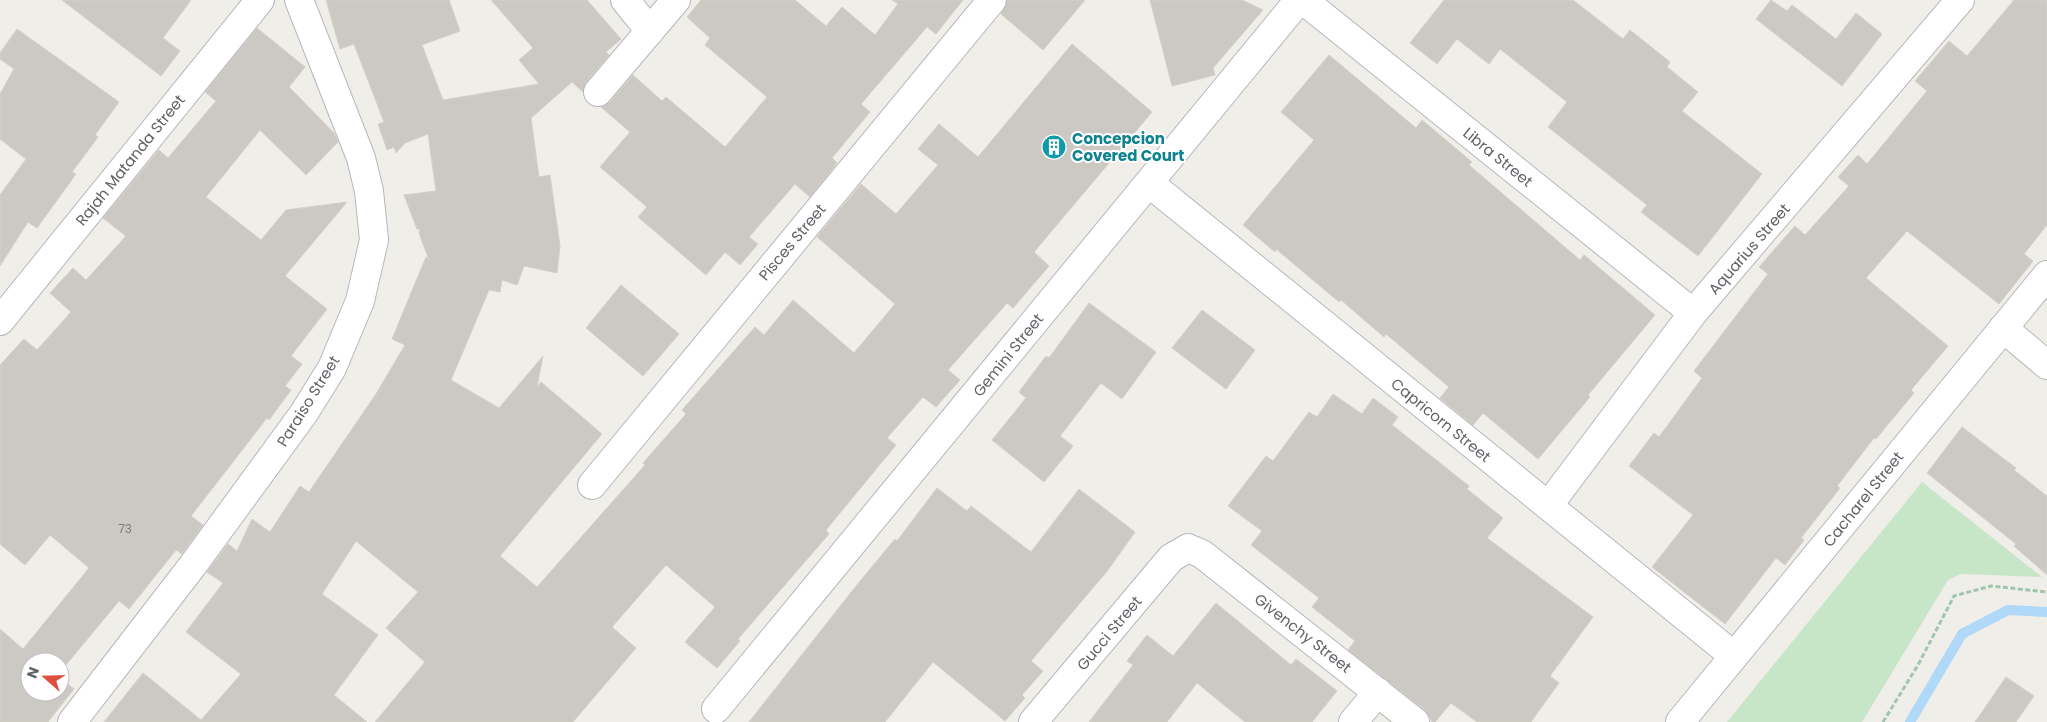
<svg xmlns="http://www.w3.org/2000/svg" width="2047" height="722" viewBox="0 0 2047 722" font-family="Poppins,sans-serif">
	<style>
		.green { fill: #c7e5c7 }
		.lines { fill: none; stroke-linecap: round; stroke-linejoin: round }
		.stream { stroke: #afd8f9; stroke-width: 10 }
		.building { fill: #ccc9c4; stroke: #d4d0c7 }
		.minor-casing { stroke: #b5b7bb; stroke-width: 30 }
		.tertiary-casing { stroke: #b5b7bb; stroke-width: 30 }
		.path { stroke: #a0c6ac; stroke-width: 3; stroke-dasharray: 5 2.5; stroke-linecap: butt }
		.minor { stroke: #fff; stroke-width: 28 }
		.tertiary { stroke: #fff; stroke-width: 28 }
		.labels { text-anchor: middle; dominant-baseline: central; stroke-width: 4; stroke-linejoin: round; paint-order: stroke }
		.number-label { font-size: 12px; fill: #7a7c7e }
		.culture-label { font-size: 15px; font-weight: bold; fill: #0d838f; stroke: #fff; text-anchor: start }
		.street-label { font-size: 15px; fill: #5f6267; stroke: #fff }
	</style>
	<rect width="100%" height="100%" fill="#f0eee8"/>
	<!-- green -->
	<path class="green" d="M1922,482L2042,577L1961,574L1948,580L1862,722H1727Z"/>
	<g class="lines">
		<!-- stream -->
		<path class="stream" d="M1910,722L1962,634L2008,610L2047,612"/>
	</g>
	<!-- building -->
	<path class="building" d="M62,0H191L163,38L180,51L161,76Z
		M326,0H449L460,31L422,45L443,100L539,84L519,60L533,48L491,0H587L621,39L606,52L609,55L586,82L583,92L572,82L531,118L539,177L550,175L560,246L557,273L524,266L517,285L502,280L500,292L489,290L451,380L499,408L543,356L537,387L541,382L602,434L500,556L537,587L645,465L643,463L686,414L682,410L755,327L764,335L793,300L854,353L895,304L817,237L861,184L896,214L938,165L918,149L939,124L978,157L1072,44L1152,112L1034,252L1049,266L1013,308L1007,303L948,370L960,380L936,407L923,397L887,438L896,445L826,530L829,534L738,639L740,641L717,668L685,642L715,607L666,565L612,627L636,648L573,722H375L425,662L386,628L418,592L356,541L322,594L378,635L334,695L367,722H104L143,673L201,720L241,674L186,632L223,583L207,572L228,544L237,551L252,519L270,532L300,486L309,492L376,394L405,345L392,339L426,257L429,260L419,233L420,229H417L404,195L436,191L428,134L405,143L396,153L394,147L387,150L378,124L384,122L354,44L340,49Z
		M701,0H795L826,26L842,7L875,35L898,4L892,0H963L936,34L927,27L861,104L870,112L832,158L837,163L810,197L795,184L749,237L758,244L740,265L725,252L706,275L638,217L647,207L600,167L630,132L601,107L610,102L633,75L662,101L666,97L725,147L767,97L705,45L710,38L687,17Z
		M1007,0H1085L1043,50L1001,14Z
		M1150,0H1242L1263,10L1213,68L1215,75L1172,86Z
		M1444,0H1573L1623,39L1630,30L1670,62L1667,67L1698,92L1682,111L1762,174L1698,256L1641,212L1647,205L1548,127L1567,102L1500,49L1489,64L1457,39L1437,64L1410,43Z
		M1771,0L1787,11L1792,5L1836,39L1856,13L1882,34L1842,86L1756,19Z
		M2014,0H2047V225L2024,254L2033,261L1999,304L1907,231L1866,278L1948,346L1911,390L1914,393L1876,439L1874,438L1837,486L1840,488L1801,538L1804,540L1785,565L1776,558L1725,624L1652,567L1693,515L1629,466L1654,433L1659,437L1702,378L1694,371L1768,274L1759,267L1795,226L1805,235L1849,186L1838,177L1858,155L1867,164L1927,91L1915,81L1949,41L1967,56Z
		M257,28L305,67L289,87L334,133L338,142L306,175L260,130L206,197L261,240L286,210L347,202L285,276L327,309L291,356L302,364L285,386L291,390L269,420L267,418L191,516L203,525L182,554L176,550L129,609L119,601L60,672V662H30V692H60V678L74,689L48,722H0V629L23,649L89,568L50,535L25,565L0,544V365L24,339L37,350L71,312L50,293L73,268L86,280L126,236L103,218L159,150L168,158L216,101L205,92Z
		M17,29L119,102L95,135L98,137L72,172L76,174L37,228L28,222L0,266V195L26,159L0,139V94L14,69L0,59V53Z
		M1329,55L1416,128L1422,120L1472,162L1469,165L1580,260L1584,255L1655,315L1588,395L1590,397L1538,459L1483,413L1473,425L1440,398L1449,387L1386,334L1384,337L1341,300L1339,302L1276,249L1275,252L1243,225L1314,140L1281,112Z
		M621,285L679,334L643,376L586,328Z
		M1089,303L1156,352L1122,399L1101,383L1060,436L1073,446L1044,482L992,440L1026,398L1019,392L1046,356L1049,358Z
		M1202,310L1255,350L1226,389L1172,348Z
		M1333,394L1362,414L1373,398L1398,417L1392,425L1469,486L1467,489L1503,518L1487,538L1593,617L1550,676L1559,683L1531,722H1477L1451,703L1435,722H1432L1425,710L1348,650L1355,641L1312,607L1319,598L1251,545L1262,531L1228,506L1266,456L1273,461L1309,412L1317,417Z
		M1962,427L2016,468L2014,470L2047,496V575L2014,546L2016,544L1927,473Z
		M937,488L967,511L971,506L1031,552L1079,489L1135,532L1108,570L1031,661L1043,671L1022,695L1025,698L1005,721L933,662L885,722H749L856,586L895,539L897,541Z
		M1216,603L1291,665L1296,659L1337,691L1312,722H1245L1197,683L1167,722H1089L1133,665L1127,661L1147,635L1173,656Z
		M2006,677L2034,696L2016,722H1975Z"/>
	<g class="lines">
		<defs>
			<path id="minor" d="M625,0L650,31
				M1303,0L1693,313
				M598,92L676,0
				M1149,183L1734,656
				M0,321L260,0
				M2003,328L2047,365
				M592,485L992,0
				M1548,506L1693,313L1960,0
				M716,709L1299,0
				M1033,722L1171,558L1188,548L1202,554L1415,722
				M1353,722L1378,692
				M1680,722L2047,275"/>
			<path id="tertiary" d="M72,722L193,565L304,413L332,368L360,301L374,240L369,191L361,158L299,0"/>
		</defs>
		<!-- minor casing -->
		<use href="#minor" class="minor-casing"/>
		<!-- tertiary casing -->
		<use href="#tertiary" class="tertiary-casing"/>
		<!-- path -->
		<path class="path" d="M1883,722L1918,665L1954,596L1991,586L2047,592"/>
		<!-- minor -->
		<use href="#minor" class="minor"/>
		<!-- tertiary -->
		<use href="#tertiary" class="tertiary"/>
	</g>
	<!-- icons -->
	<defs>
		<symbol id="building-disc" viewBox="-11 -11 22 22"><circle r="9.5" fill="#0f9aa8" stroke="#fff"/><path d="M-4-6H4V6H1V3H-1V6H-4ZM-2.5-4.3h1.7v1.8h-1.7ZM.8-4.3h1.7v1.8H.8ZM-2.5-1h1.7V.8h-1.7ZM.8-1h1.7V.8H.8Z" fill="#fff"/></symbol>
	</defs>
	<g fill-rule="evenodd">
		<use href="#building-disc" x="1040" y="133" width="28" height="28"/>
	</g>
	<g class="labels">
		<!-- number labels -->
		<g class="number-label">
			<text x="125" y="528">73</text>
		</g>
		<!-- culture labels -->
		<g class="culture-label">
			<text x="1072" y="138">Concepcion<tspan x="1072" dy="17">Covered Court</tspan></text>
		</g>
		<!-- street labels -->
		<g class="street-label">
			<text transform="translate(1498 157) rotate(39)">Libra Street</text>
			<text transform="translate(130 160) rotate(-51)">Rajah Matanda Street</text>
			<text transform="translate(792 242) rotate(-50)">Pisces Street</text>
			<text transform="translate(1749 249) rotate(-49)">Aquarius Street</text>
			<text transform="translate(1008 355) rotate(-51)">Gemini Street</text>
			<text transform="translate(308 401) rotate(-58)">Paraiso Street</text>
			<text transform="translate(1441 420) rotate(39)">Capricorn Street</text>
			<text transform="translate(1863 499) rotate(-51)">Cacharel Street</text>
			<text transform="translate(1109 633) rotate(-50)">Gucci Street</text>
			<text transform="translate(1303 633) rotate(38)">Givenchy Street</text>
		</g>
	</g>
	<!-- north arrow -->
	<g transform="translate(45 677) rotate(290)"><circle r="24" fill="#ffffff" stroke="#bfc0c2"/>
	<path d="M0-4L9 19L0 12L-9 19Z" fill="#dd4f41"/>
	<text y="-8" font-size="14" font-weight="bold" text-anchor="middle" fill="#5f6267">N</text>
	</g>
</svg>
